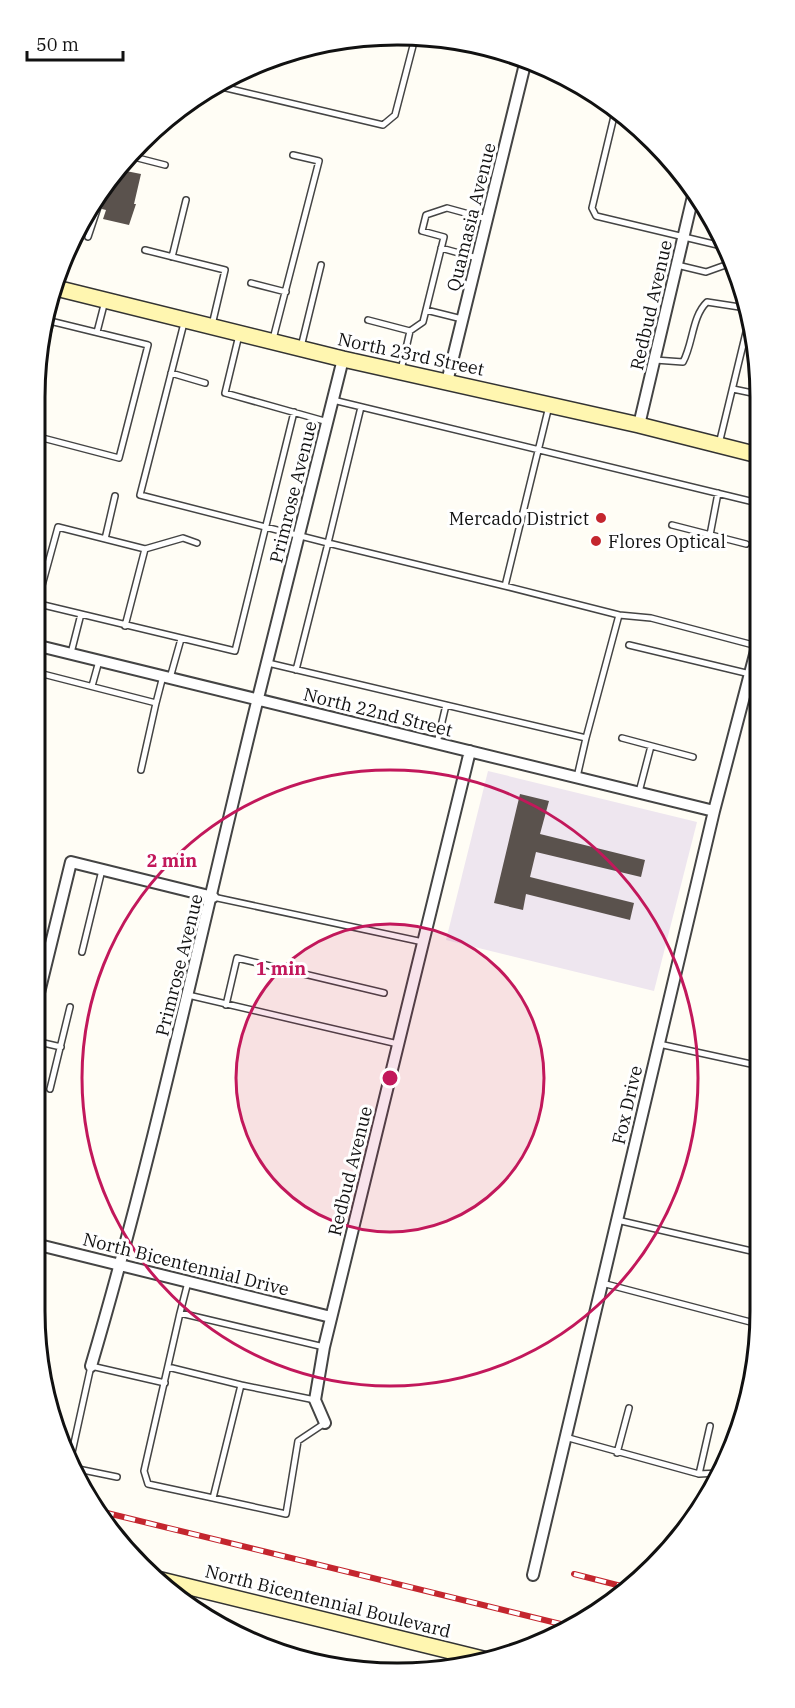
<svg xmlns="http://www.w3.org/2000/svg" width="795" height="1708" viewBox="0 0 795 1708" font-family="'IBM Plex Serif',serif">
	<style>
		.industrial { fill: #eee6ef }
		.building { fill: #5a524d }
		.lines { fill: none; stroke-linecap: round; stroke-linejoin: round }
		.service-casing { stroke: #444; stroke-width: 8 }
		.minor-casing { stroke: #444; stroke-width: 14 }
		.secondary-casing { stroke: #333; stroke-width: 18 }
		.service { stroke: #fff; stroke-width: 5 }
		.minor { stroke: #fff; stroke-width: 10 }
		.secondary { stroke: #fff6b0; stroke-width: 15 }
		.rail-casing { stroke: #c4262e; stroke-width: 6 }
		.rail { stroke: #fff; stroke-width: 4; stroke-dasharray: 11; stroke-linecap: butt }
		.ring { fill: none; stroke: #c2185b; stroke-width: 3 }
		.poi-dot { fill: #c4262e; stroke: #fff; stroke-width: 2 }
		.labels { text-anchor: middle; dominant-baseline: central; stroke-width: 6; stroke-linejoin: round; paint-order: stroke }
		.street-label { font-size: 18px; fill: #111; stroke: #fff }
		.poi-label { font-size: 18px; fill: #111; stroke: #fff; text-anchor: end }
		.rim { fill: none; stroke: #111; stroke-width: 3 }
		.centre { fill: #c2185b; stroke: #fff; stroke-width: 3 }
		.ring-label { font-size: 18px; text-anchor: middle; font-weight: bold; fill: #c2185b; stroke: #fff; stroke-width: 6; stroke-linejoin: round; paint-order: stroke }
	</style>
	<rect width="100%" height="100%" fill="#fffdf5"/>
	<!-- industrial -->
	<path class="industrial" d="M488,771L697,822L654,991L446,940Z"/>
	<!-- building -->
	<path class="building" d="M121,170L141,174L134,204H136L129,225L103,219L106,210L102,209L103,197Z
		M520,794L549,801L540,834L645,860L641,877L536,852L530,877L634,903L630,920L526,894L523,910L494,903Z"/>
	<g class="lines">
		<defs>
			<path id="service" d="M222,87L383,125L395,115L415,38
				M616,108L592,208L596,216L726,247
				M130,156L165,165
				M88,237L99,204
				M441,248L477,258
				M145,250L225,270L212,325
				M172,257L186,200
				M677,265L706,272L734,262
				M251,283L286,292
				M426,310L462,319
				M368,320L410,331L423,322L444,237L422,231L426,215L447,208L487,219
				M184,323L140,495L328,543L296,670
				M97,332L105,301
				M239,335L225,393L328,422
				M273,339L319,161L293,155
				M301,347L321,265
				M44,348L51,321
				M655,360L683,362C693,344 692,316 707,302L746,308
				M401,370L410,331
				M171,373L205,383
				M733,389L757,394
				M333,400L758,503
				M361,407L328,543L505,586L549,406
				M35,436L119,458L148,345L50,321
				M719,444L749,320
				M672,525L746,544
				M710,535L718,493
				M105,539L115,496
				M145,549L183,538L197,543
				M505,586L619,615L586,738
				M35,603L235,651L294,412
				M35,611L58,527L145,549L125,626
				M619,615L651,618L757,646
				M629,645L750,674
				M71,653L81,614
				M268,663L586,738L577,777
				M35,672L156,703L163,676
				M170,678L181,639
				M92,686L99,661
				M622,738L693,757
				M437,743L446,705
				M141,770L156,703
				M639,792L651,746
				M213,897L423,942
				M82,952L102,870
				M188,995L398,1044
				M226,1005L237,958L384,993
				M35,1041L61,1047
				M659,1044L760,1066
				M50,1089L70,1007
				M617,1220L760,1253
				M602,1283L758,1324
				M180,1313L188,1282
				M168,1367L241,1385
				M315,1400L241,1385L213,1498L148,1484L144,1471L180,1313L324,1347
				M565,1437L699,1474L718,1473
				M617,1453L629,1408
				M71,1457L91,1366L165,1383
				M78,1469L117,1477
				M699,1474L710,1426
				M213,1498L286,1514L298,1441L325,1423"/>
			<path id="minor" d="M447,382L526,60
				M639,425L694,192
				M35,645L714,811
				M35,1009L71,862L213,897
				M35,1244L331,1317
				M91,1366C156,1146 203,921 258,698C286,585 315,472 343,359
				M325,1423L315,1400L324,1347L470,751
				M533,1575L714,811L758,643"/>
			<path id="secondary" d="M56,288L343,359L639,425L758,455
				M161,1580L487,1660"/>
		</defs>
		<!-- service casing -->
		<use href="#service" class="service-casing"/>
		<!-- minor casing -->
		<use href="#minor" class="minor-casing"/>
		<!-- secondary casing -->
		<use href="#secondary" class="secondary-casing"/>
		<!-- service -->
		<use href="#service" class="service"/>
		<!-- minor -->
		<use href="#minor" class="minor"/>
		<!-- secondary -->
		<use href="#secondary" class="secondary"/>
		<defs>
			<path id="rail" d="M103,1512L573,1627
				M574,1574L625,1587"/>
		</defs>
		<!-- rail casing -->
		<use href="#rail" class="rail-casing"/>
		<!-- rail -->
		<use href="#rail" class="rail"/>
	</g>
	<!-- distance rings -->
	<circle cx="390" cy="1078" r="154" fill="#c2185b" fill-opacity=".12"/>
	<g class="ring">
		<circle cx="390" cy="1078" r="154"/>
		<circle cx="390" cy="1078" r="308"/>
	</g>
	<!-- markers -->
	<g class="poi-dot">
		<circle cx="601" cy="518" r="6"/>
		<circle cx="596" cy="541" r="6"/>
	</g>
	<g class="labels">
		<!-- street labels -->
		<g class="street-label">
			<text transform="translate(471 217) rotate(-76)">Quamasia Avenue</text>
			<text transform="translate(651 305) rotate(-77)">Redbud Avenue</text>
			<text transform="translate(411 354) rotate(12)">North 23rd Street</text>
			<text transform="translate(293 492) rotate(-76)">Primrose Avenue</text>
			<text transform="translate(378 712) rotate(14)">North 22nd Street</text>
			<text transform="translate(179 965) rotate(-76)">Primrose Avenue</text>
			<text transform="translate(627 1105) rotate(-77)">Fox Drive</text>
			<text transform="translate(350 1171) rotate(-76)">Redbud Avenue</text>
			<text transform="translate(186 1264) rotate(14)">North Bicentennial Drive</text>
			<text transform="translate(328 1601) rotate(14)">North Bicentennial Boulevard</text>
		</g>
		<!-- poi labels -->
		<g class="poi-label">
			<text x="589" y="518">Mercado District</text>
			<text x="608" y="541" text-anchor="start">Flores Optical</text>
		</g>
	</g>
	<!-- crop -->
	<path d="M0 0H795V1708H0ZM397 45H398A352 352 0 0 1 750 397V1311A352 352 0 0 1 398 1663H397A352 352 0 0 1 45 1311V397A352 352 0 0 1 397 45Z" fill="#fff" fill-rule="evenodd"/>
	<path class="rim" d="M397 45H398A352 352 0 0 1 750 397V1311A352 352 0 0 1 398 1663H397A352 352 0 0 1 45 1311V397A352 352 0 0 1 397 45Z"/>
	<circle cx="390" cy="1078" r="9" class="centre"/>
	<g class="ring-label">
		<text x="172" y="867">2 min</text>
		<text x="281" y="975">1 min</text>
	</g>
	<!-- scale -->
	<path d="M27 51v9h96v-9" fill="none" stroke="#111111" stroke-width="3"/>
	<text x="36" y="51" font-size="18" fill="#111111" stroke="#ffffff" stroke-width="4.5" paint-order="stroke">50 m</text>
</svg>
